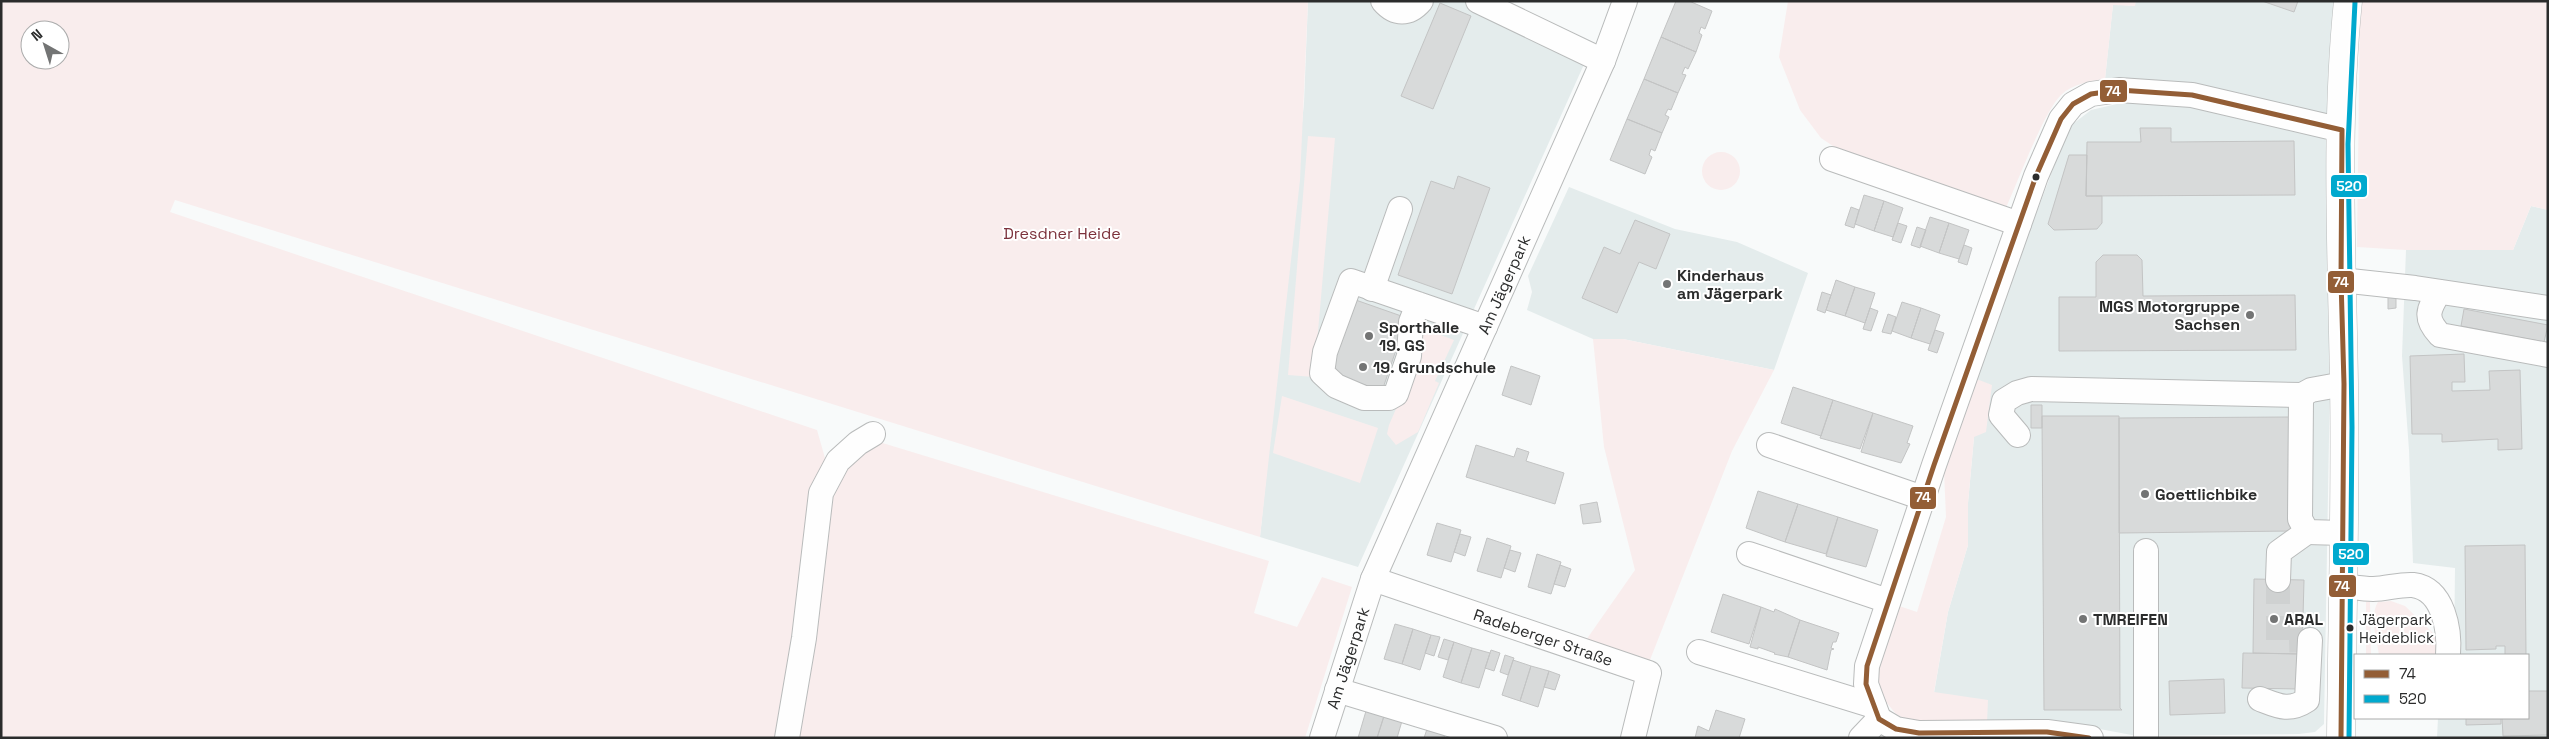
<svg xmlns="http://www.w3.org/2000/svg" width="2549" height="739" viewBox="0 0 2549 739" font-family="'Space Grotesk',sans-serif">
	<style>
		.built { fill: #e4ecec }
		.green { fill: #f9eded; fill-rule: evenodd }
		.building { fill: #d8dada; stroke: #c3c4c4 }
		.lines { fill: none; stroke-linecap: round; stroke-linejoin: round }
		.minor-tunnel { stroke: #cfd1d1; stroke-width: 24; stroke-dasharray: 24 12; stroke-linecap: butt }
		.minor-casing { stroke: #b9bbbb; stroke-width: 26 }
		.major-casing { stroke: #b9bbbb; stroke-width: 29 }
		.minor { stroke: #fefefe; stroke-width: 24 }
		.major { stroke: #fefefe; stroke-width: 28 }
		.bus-1-casing { stroke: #fff; stroke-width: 9 }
		.bus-2-casing { stroke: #fff; stroke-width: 9 }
		.bus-1 { stroke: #935e36; stroke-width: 5 }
		.bus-2 { stroke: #00a9ce; stroke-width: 5 }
		.bus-dot { fill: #2b2c2c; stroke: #fff; stroke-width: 2 }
		.poi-dot { fill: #737474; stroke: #fff; stroke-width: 2 }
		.labels { text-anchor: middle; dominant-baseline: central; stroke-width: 4; stroke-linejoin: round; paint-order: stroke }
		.bus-label { font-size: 15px; fill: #2b2c2c; stroke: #fff; text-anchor: start }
		.park-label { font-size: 16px; fill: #7c323c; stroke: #fff }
		.poi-label { font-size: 16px; font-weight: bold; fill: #2b2c2c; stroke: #fff; text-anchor: start }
		.street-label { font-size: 16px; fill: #2b2c2c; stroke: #fff }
		.line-badge { stroke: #fff; stroke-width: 2 }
		.badge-label { font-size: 14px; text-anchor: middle; font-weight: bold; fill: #fff }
	</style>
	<rect width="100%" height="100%" fill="#f8fafa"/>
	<!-- built -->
	<path class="built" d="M1308,1H1492L1590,51L1358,567L1260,537L1304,103Z
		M2136,1H2336L2331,117L2305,133L2325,139L2334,151L2324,724L2315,732L2299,734L2137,736L2073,724L1987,723L1934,693L1948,612L1968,545V503L1974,437V378L2069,127L2091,110L2121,103L2124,84L2105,79L2113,4L2134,6Z
		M1569,187L1675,229L1737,242L1808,273L1774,370L1623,339H1593L1527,310L1532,292L1528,276Z
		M2531,206L2548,210V738H2437L2438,718H2528V655H2454L2455,568L2413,563L2409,450L2402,356L2406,250H2513Z"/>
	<!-- green -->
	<path class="green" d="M1,1H1308L1300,180L1260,537L175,200L170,212L817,430L825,458L813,490L797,628L778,738H1ZM30,30H60V60H30Z
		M1788,1H2136L2135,6L2113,5L2105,79C2090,81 2072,84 2061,95C2043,113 2017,184 2005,210L1839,150L1821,138L1800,110L1779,57Z
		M2360,1H2548V210L2531,206L2513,250H2406L2357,247Z
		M1308,136L1335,138L1314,377L1288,375Z
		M1702 171a19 19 0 1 1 38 0a19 19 0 1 1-38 0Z
		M1417,326L1454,340L1435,381L1439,383L1418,432L1396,445L1387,434L1389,425L1412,372Z
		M1593,339H1623L1774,370L1732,451L1648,665L1584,643L1635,570L1604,447Z
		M1974,378L1992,385L1986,432L1974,437L1968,503V545L1948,612L1934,692L1988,700L1987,723L1910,722L1896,714L1886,702L1878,687L1875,671L1896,605L1917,612L1946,517L1944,471Z
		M1282,396L1378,428L1360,483L1273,453Z
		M876,441L1269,561L1254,613L1297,627L1322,577L1352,587L1305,738H793L829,493L848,463Z
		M2391,601L2405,606L2433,633L2436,638L2438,655H2379C2377,640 2369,616 2378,602Z
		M2366,602H2370L2371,655H2366Z"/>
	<!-- building -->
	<path class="building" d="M1676,1H1689L1712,11L1705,29L1701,27L1699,33L1702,35L1696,52L1661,37Z
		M2262,1H2298L2294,12Z
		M1440,3L1471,16L1433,109L1401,96Z
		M1661,37L1696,52L1688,69L1685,67L1682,74L1686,75L1678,93L1644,79Z
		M1644,79L1678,93L1671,110L1668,109L1665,115L1669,117L1662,133L1627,119Z
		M1627,119L1662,133L1655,151L1651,149L1649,155L1652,157L1645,174L1610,160Z
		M2140,128H2171V142L2294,141L2295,195L2086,196L2087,142H2141Z
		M2069,155H2087L2086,196H2102V223L2097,229L2054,230L2048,224Z
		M1458,176L1490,188L1452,294L1398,275L1431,181L1454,189Z
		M1864,195L1884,201L1874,231L1855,224Z
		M1884,201L1903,208L1893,237L1874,231Z
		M1851,207L1859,210L1854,228L1845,225Z
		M1930,217L1949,223L1939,253L1920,246Z
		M1635,220L1670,234L1656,269L1639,262L1617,313L1582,298L1604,247L1620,254Z
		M1898,223L1907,226L1901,243L1892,240Z
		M1949,223L1969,230L1959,259L1939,253Z
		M1917,227L1926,230L1920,248L1911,245Z
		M1964,245L1972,248L1967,265L1958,262Z
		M2103,255H2137L2142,260L2143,296L2295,295L2296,350L2059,351V297H2096V262Z
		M1836,280L1855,287L1845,316L1826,310Z
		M1855,287L1875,293L1865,323L1845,316Z
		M1822,292L1831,295L1825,313L1817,310Z
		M2396,296V308L2388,309V297Z
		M1350,298L1407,318L1382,391L1325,371Z
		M1902,302L1921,308L1911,338L1892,331Z
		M1870,308L1878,311L1871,331L1863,329Z
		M1921,308L1940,315L1930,344L1911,338Z
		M2464,309L2548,325L2544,342L2461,326Z
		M1888,314L1896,317L1891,334L1882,332Z
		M1935,330L1944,333L1937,353L1928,350Z
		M2464,354L2465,382H2452V391L2490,390L2489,371L2520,370L2522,449L2498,450V439L2442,442V434H2412L2410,356Z
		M1511,366L1540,376L1531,405L1502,395Z
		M1793,387L1833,400L1821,436L1781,423Z
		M1833,400L1873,413L1860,449L1820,438Z
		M2031,405H2042V428H2031Z
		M1873,413L1913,426L1907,443L1910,444L1901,463L1861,452Z
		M2042,416H2119L2120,708L2122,710H2044Z
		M2291,417L2292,531L2119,533V418Z
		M1476,445L1514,457L1517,448L1529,452L1526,461L1564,473L1555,504L1466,477Z
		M1758,491L1798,504L1785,542L1746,528Z
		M1597,502L1601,522L1583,524L1580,505Z
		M1798,504L1838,517L1826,554L1785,542Z
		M1838,517L1878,530L1866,567L1826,556Z
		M1437,523L1461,530L1451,562L1427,555Z
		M1460,534L1471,537L1465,556L1454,552Z
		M1487,538L1511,546L1501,578L1477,571Z
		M2525,545L2526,655H2505V646H2496V649L2466,650L2465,546Z
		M1510,550L1521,553L1515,572L1504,568Z
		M1537,554L1561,562L1551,594L1528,587Z
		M1560,565L1571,569L1565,587L1554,584Z
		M2254,579L2304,580L2302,654L2253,653Z
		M1723,594L1761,607L1749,644L1711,632Z
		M1761,607L1774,612L1775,609L1800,620L1788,657L1774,654L1775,653L1758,647V649L1750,647Z
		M1800,620L1839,633L1836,642H1833L1831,648L1834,649L1831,650L1827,670L1788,657Z
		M1395,624L1413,629L1402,664L1384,659Z
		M1413,629L1431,635L1420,670L1402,664Z
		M1431,635L1440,637L1434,656L1425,653Z
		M1444,639L1454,642L1448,660L1438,657Z
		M1454,642L1472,648L1461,683L1443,677Z
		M1472,648L1490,653L1479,688L1461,683Z
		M1491,650L1500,653L1494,671L1485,668Z
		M2243,653L2300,654L2299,689L2242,688Z
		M1505,655L1514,658L1508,675L1500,672Z
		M1513,660L1531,666L1520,701L1502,695Z
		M1531,666L1549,671L1538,707L1520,701Z
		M1549,671L1560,675L1555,690L1544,687Z
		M2224,679L2225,713L2170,715L2169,681Z
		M2528,691H2548V735L2503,736L2502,718H2528Z
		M1716,710L1745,719L1739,738H1695L1698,726L1709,731Z
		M1366,711L1384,716L1377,738H1358Z
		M1384,716L1402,721L1397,738H1377Z
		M2466,718H2501V724L2466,725Z
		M1427,729L1445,734L1444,738H1424Z"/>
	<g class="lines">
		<!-- minor-tunnel -->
		<path class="minor-tunnel" d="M2278,580V641L2303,640"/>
		<defs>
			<g id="minor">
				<path d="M1383,1C1395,15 1409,15 1421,1"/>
				<path d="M1478,1L1603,61"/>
				<path d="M1832,159L2019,224"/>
				<path d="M2341,280L2415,288L2548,308"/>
				<path d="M1372,289L1400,209"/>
				<path d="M2439,292C2428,310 2424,318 2440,335L2548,355"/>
				<path d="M1418,304L1411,322L1409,356L1396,394L1389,398H1364L1336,386L1322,373L1325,352L1351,281L1485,327"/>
				<path d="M2018,435L2001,415L2004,401L2017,393L2031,389L2302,395"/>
				<path d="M1769,445L1923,498"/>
				<path d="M2343,533L2307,532L2300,519L2301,400L2302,395L2311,390L2344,384"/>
				<path d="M1749,554L1888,601"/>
				<path id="s1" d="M1373,579L1649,673L1633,738"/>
				<path d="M2278,580L2279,552L2307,532"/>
				<path d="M2342,586C2352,587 2363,589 2373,589C2386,589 2400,584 2413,585C2444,589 2450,631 2448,655"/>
				<path d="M1699,652L1874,706"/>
				<path d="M1337,690L1495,738"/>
				<path d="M2260,699C2278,706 2289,712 2307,700L2310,640"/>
				<path d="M1879,719L1866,684L1867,666L1934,465L2036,176L2061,119L2073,104L2091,94L2119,90L2192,95L2342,130"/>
				<path d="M1879,719L1896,729L1919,733L2047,732L2091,738"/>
				<path d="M787,738L804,638L821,493L838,461L858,443L873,434"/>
				<path id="s2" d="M1322,738L1373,579L1603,61L1625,1"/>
				<path d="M1861,738L1879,719"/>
				<path d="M2146,738V551"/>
			</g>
			<path id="major" d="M2341,738C2342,620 2346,501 2344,383C2342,256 2335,127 2348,1"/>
		</defs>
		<!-- minor casing -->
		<use href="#minor" class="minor-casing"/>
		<!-- major casing -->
		<use href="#major" class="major-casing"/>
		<!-- minor -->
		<use href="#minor" class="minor"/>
		<!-- major -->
		<use href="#major" class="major"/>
		<defs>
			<path id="bus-1" d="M1879,719L1866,684L1867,666L1934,465L2036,176L2061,119L2073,104L2091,94L2119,90L2192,95L2342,130
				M1879,719L1896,729L1919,733L2047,732L2089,738
				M2341,738L2344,384L2341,280L2342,130"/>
			<path id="bus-2" d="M2349,738L2352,427L2348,144L2355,2"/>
		</defs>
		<!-- bus-1 casing -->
		<use href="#bus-1" class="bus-1-casing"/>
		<!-- bus-2 casing -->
		<use href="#bus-2" class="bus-2-casing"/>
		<!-- bus-1 -->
		<use href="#bus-1" class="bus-1"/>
		<!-- bus-2 -->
		<use href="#bus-2" class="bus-2"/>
	</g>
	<!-- markers -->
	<g class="bus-dot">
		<circle cx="2036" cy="177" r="4.5"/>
		<circle cx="2350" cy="628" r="4.5"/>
	</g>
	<g class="poi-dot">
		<circle cx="1667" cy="284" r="5"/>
		<circle cx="2250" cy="315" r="5"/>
		<circle cx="1369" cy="336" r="5"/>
		<circle cx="1363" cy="367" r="5"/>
		<circle cx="2145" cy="494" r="5"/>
		<circle cx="2083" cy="619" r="5"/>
		<circle cx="2274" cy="619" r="5"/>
	</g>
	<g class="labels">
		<!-- bus labels -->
		<g class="bus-label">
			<text x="2359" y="619">Jägerpark<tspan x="2359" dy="18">Heideblick</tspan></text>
		</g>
		<!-- park labels -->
		<g class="park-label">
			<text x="1062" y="233">Dresdner Heide</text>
		</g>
		<!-- poi labels -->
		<g class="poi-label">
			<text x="1677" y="275">Kinderhaus<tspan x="1677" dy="18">am Jägerpark</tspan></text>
			<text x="2240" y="306" text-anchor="end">MGS Motorgruppe<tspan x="2240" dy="18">Sachsen</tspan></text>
			<text x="1379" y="327">Sporthalle<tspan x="1379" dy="18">19. GS</tspan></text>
			<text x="1373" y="367">19. Grundschule</text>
			<text x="2155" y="494">Goettlichbike</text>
			<text x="2093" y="619">TMREIFEN</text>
			<text x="2284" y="619">ARAL</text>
		</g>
		<!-- street labels -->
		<g class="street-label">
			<text stroke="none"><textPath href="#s2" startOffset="489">Am Jägerpark</textPath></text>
			<text stroke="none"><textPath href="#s1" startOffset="180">Radeberger Straße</textPath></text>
			<text stroke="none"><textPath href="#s2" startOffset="84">Am Jägerpark</textPath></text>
		</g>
	</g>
	<g class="line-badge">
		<rect x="2099" y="79" width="29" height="24" rx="5" fill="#935e36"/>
		<rect x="2330" y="174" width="38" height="24" rx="5" fill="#00a9ce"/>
		<rect x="2327" y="270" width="28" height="24" rx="5" fill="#935e36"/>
		<rect x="1909" y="486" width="28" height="24" rx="5" fill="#935e36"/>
		<rect x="2332" y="542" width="38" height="24" rx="5" fill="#00a9ce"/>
		<rect x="2328" y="574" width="29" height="24" rx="5" fill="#935e36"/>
	</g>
	<g class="badge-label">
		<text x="2113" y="96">74</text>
		<text x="2349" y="191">520</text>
		<text x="2341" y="287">74</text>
		<text x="1923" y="502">74</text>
		<text x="2351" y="559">520</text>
		<text x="2342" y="591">74</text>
	</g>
	<!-- border -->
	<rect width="2549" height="739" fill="none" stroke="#2b2c2c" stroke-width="5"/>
	<!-- legend -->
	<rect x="2354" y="654" width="175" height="65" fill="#ffffff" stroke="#aaabab"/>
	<rect x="2364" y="670" width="25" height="8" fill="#935e36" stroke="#aaabab"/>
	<text x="2399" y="679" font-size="15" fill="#2b2c2c">74</text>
	<rect x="2364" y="695" width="25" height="8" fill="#00a9ce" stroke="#aaabab"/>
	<text x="2399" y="704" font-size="15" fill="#2b2c2c">520</text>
	<!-- north arrow -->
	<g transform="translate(45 45) rotate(321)"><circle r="24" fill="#ffffff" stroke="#aaabab"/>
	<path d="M0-4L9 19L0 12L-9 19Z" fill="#737474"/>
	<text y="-8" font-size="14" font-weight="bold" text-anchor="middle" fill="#2b2c2c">N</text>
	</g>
</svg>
